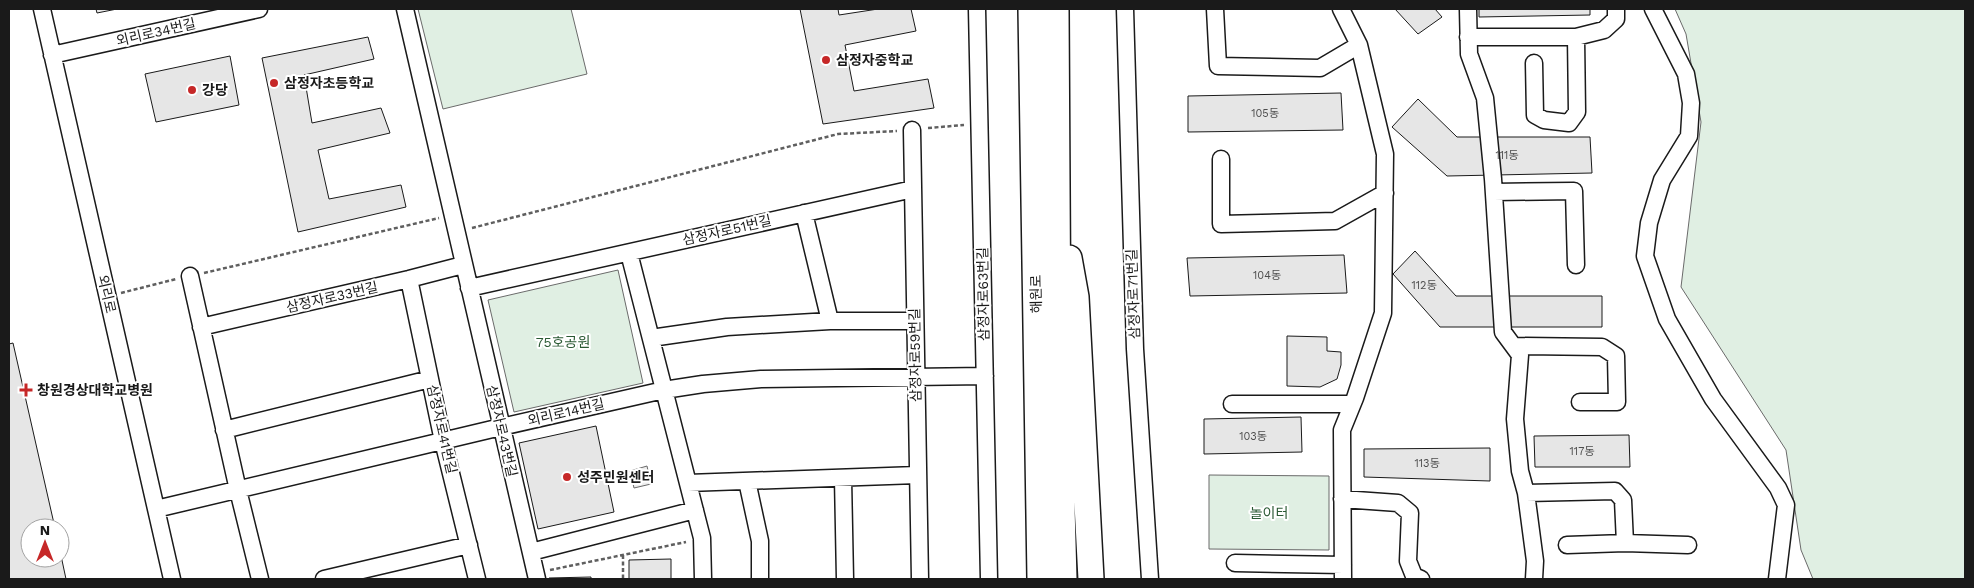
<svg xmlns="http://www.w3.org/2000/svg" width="1974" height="588" viewBox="0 0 1974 588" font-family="'Work Sans','Noto Sans KR',sans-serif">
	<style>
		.green { fill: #e0efe3; stroke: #6a6a6a }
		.parking { fill: #ededed; stroke: #6a6a6a }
		.building { fill: #e6e6e6; stroke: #1a1a1a }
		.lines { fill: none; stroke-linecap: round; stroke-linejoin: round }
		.minor-casing { stroke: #1a1a1a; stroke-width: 19 }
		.highway-casing { stroke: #1a1a1a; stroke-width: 28 }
		.path { stroke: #5f5f5f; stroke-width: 2.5; stroke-dasharray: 4 2.5; stroke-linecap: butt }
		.minor { stroke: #fff; stroke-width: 16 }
		.highway { stroke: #fff; stroke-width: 25 }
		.poi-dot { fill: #c62828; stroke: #fff; stroke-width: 2 }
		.labels { text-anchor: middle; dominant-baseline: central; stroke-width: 4; stroke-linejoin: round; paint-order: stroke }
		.number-label { font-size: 11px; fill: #4d4d4d }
		.street-label { font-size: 14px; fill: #1a1a1a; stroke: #fff }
		.poi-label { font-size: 14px; font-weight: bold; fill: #1a1a1a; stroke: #fff; text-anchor: start }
		.park-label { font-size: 14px; fill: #2b5a34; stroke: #fff }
	</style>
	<rect width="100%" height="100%" fill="#fff"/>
	<!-- green -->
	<path class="green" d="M418,9H571L587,74L443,109Z
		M1675,9H1965V579H1813L1801,550L1786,450L1681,287L1701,122L1686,34Z
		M618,270L643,383L514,412L488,300Z
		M1209,475L1329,476V550L1209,549Z"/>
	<!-- parking -->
	<path class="parking" d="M647,466L651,484L634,488L630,471Z"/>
	<!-- building -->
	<path class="building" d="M96,9H117L97,13Z
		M800,9H838L839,15L878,9H911L916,31L845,45L854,91L928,79L934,108L823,124Z
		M1395,9H1435L1442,17L1418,34Z
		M1479,9H1590V15L1479,17Z
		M368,37L374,59L304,75L312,123L381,108L390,133L318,150L329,199L401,185L406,207L298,232L262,58Z
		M230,56L239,105L156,122L145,74Z
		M1341,93L1343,130L1188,132V96Z
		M1418,99L1457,137H1590L1592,173L1447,176L1392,127Z
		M1415,251L1456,296H1602V327H1440L1393,274Z
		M1344,255L1347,293L1190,296L1187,258Z
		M1287,336L1327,337V351L1341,352V365L1337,379L1320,387L1287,386Z
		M13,343L55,528H30V558H60V551L66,579H9V344Z
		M1301,417L1302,452L1204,454V419Z
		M596,426L614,512L538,529L519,443Z
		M1629,435L1630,467H1535L1534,436Z
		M1490,448V481L1364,477V449Z
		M671,559V579H629V560Z
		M591,577V579H550L549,578Z"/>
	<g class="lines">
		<defs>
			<path id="minor" d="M42,9L172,579
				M405,9L537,579
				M977,9L989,579
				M1125,9L1135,349L1150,579
				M1215,9L1218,66L1320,68L1359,45
				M1341,9L1359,45L1385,154L1383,313L1355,398L1342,430L1343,579
				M1468,9L1469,54L1485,98L1493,179L1503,332L1520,355L1515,419L1520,471L1526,493L1535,561L1534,579
				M1653,9L1686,74L1691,103L1689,136L1662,180L1649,223L1645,256L1667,319L1713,399L1778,488L1786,505L1777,579
				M1468,37H1576L1604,30L1616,19V9
				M52,55L259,9
				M1534,63L1535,115L1544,120L1569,123L1577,112L1576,37
				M912,130L920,579
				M1221,159V224L1335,221L1385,193
				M1494,192L1574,191L1576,265
				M804,213L830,321
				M629,253L702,538L703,579
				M190,276L238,490L260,579
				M409,279L443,441L477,579
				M469,288L913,189
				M201,327L409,279L463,265
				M651,338L727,327L830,321H914
				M1514,346L1602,347L1616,356L1617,402H1580
				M1232,404H1352
				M224,430L430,379
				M843,478L845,579
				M747,481L760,541V579
				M688,483L917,475
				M1526,493L1615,491L1623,500L1625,543
				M1342,499L1398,503L1410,513L1408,561L1414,576L1421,579
				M156,509L501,427L664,390L703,384L761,379L985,376
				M1567,545L1625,543L1688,545
				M531,552L695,510
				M1235,563L1343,565
				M324,579L469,545"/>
			<path id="highway" d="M1031,9L1040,579
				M1056,9L1058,361L1064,579
				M1069,258L1076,297L1091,579"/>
		</defs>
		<!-- minor casing -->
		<use href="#minor" class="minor-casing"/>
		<!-- highway casing -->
		<use href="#highway" class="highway-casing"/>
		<!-- path -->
		<path class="path" d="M928,128L964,125
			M472,228L838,134L897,131
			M204,273L439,218
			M121,293L176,279
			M623,555V579
			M550,570L686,542"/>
		<!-- minor -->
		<use href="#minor" class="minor"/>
		<!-- highway -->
		<use href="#highway" class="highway"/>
	</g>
	<!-- markers -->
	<g class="poi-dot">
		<circle cx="826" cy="60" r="5"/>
		<circle cx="274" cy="83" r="5"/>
		<circle cx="192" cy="90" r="5"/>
		<path d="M23.5 382.5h5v5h5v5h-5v5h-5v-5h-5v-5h5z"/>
		<circle cx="567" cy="477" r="5"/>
	</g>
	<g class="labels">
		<!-- number labels -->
		<g class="number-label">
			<text x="1265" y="113">105동</text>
			<text x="1507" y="155">111동</text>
			<text x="1267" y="275">104동</text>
			<text x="1424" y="285">112동</text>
			<text x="1253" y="436">103동</text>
			<text x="1582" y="451">117동</text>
			<text x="1427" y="463">113동</text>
		</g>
		<!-- street labels -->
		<g class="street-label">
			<text transform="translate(156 32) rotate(-13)">외리로34번길</text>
			<text transform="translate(727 230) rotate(-13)">삼정자로51번길</text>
			<text transform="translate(107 294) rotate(77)">외리로</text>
			<text transform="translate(983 294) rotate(-91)">삼정자로63번길</text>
			<text transform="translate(1036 294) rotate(-91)">해원로</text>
			<text transform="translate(1133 294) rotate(-92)">삼정자로71번길</text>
			<text transform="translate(332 297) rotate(-13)">삼정자로33번길</text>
			<text transform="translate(915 355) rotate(-91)">삼정자로59번길</text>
			<text transform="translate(566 412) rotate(-13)">외리로14번길</text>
			<text transform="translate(442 429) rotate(77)">삼정자로41번길</text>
			<text transform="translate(502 431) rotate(77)">삼정자로43번길</text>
		</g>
		<!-- poi labels -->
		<g class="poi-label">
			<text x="836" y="60">삼정자중학교</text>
			<text x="284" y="83">삼정자초등학교</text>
			<text x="202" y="90">강당</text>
			<text x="37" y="390">창원경상대학교병원</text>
			<text x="577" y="477">성주민원센터</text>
		</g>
		<!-- park labels -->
		<g class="park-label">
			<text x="563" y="342">75호공원</text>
			<text x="1269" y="513">놀이터</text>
		</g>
	</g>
	<!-- border -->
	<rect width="1974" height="588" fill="none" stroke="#1a1a1a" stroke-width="20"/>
	<!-- north arrow -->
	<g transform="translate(45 543)"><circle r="24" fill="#ffffff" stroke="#a3a3a3"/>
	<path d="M0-4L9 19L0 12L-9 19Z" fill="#c62828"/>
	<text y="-8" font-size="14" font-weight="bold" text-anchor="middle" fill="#1a1a1a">N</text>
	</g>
</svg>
